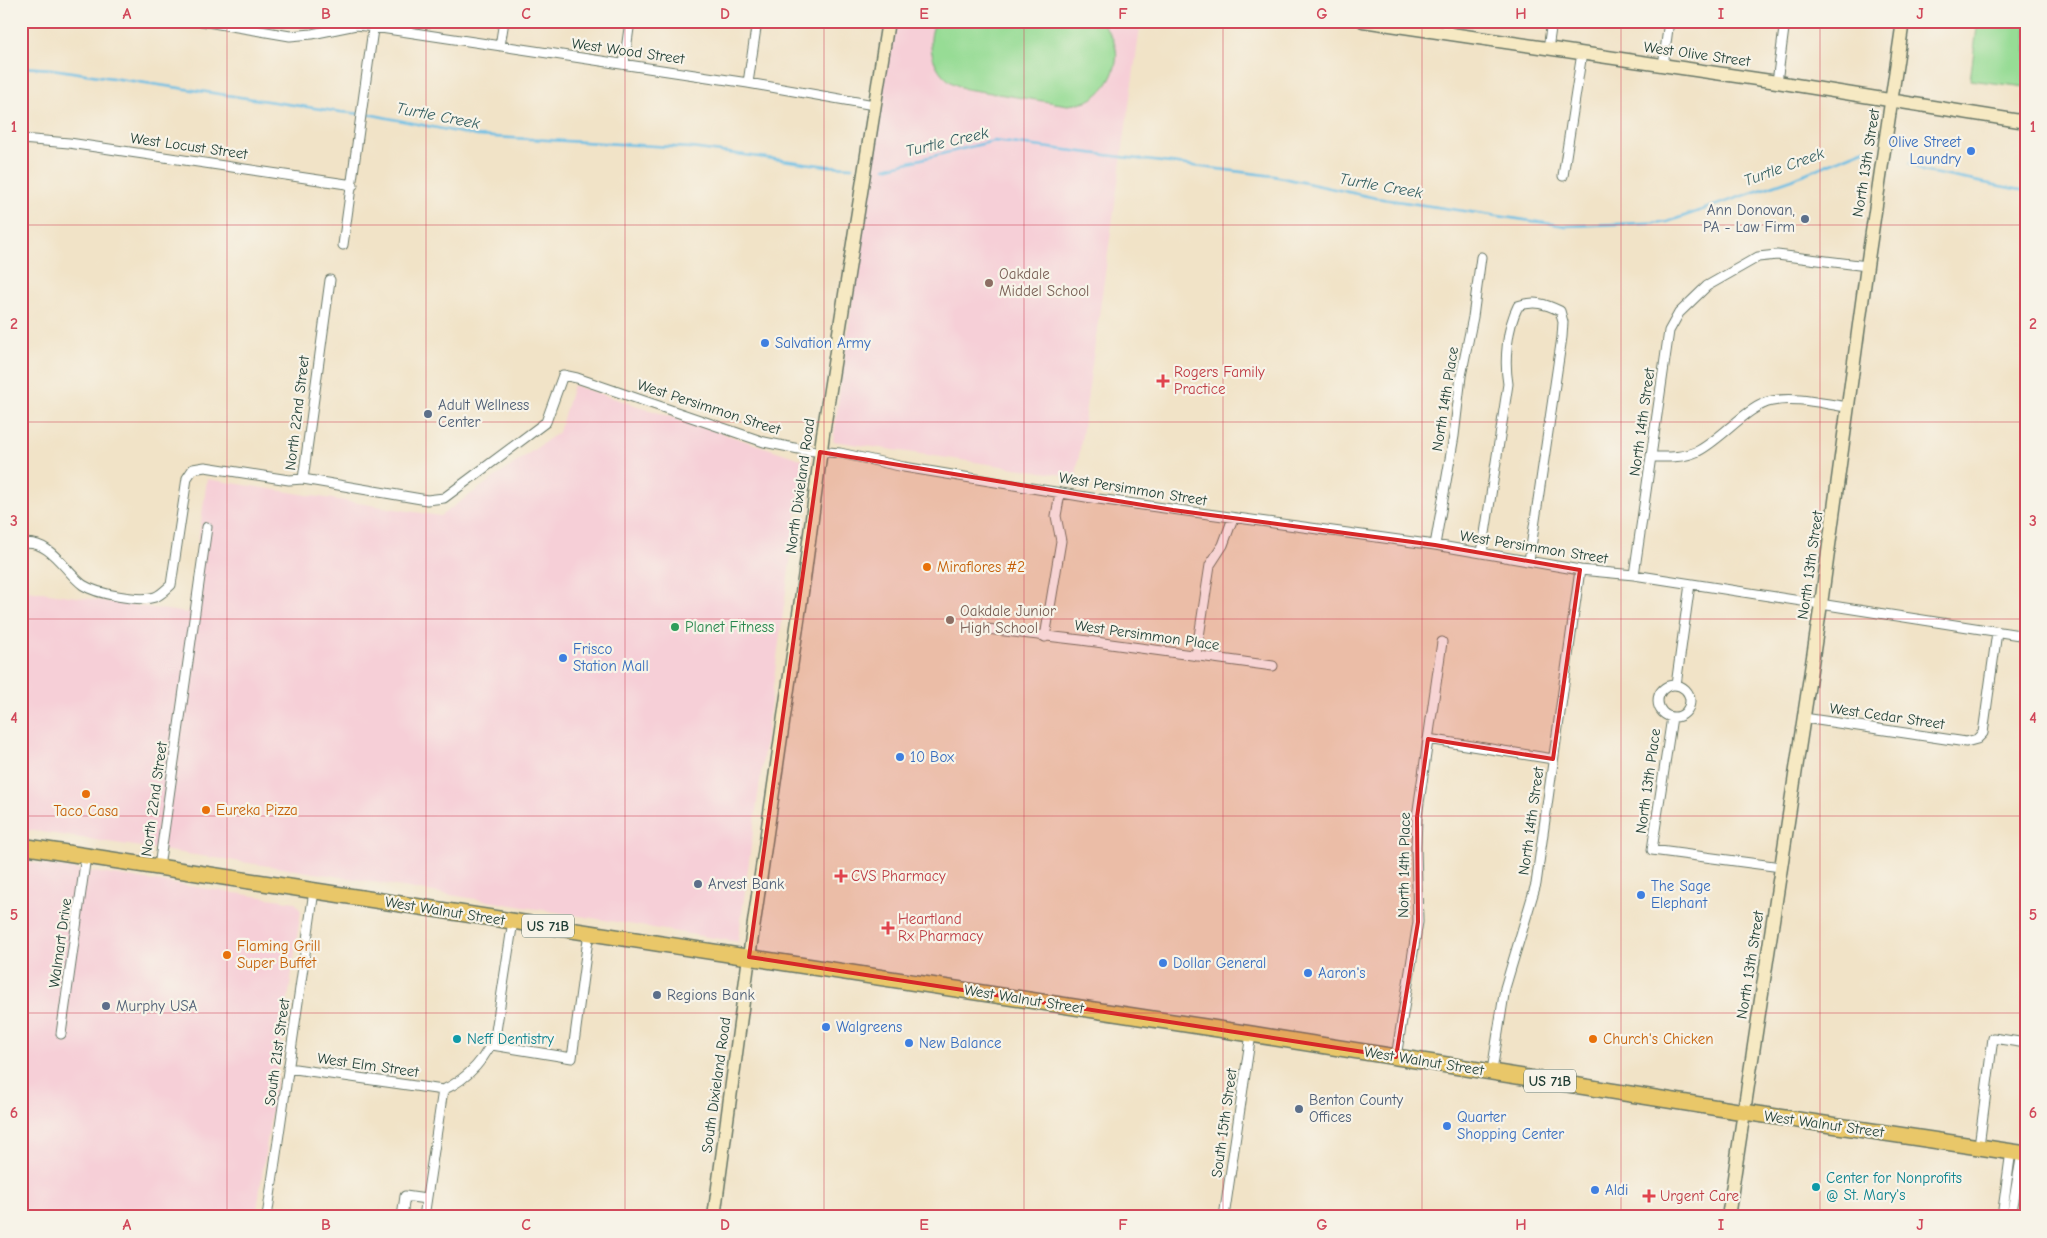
<svg xmlns="http://www.w3.org/2000/svg" width="2047" height="1238" viewBox="0 0 2047 1238" font-family="'Comic Neue',sans-serif">
	<style>
		.built { fill: #f6cfd7 }
		.green { fill: #97dc95; stroke: #5b8c64 }
		.lines { fill: none; stroke-linecap: round; stroke-linejoin: round }
		.stream { stroke: #69bee5; stroke-width: 2.5 }
		.street-casing { stroke: #687767; stroke-width: 11 }
		.secondary-casing { stroke: #687767; stroke-width: 15 }
		.primary-casing { stroke: #687767; stroke-width: 18 }
		.street { stroke: #fff; stroke-width: 9 }
		.secondary { stroke: #f6e9c3; stroke-width: 12 }
		.primary { stroke: #e9c769; stroke-width: 15 }
		.marked { fill: #d62828; fill-opacity: 0.2; stroke: #d62828; stroke-width: 4; stroke-linejoin: round }
		.grid { fill: none; stroke: #d1495b; stroke-width: 1; stroke-opacity: 0.55 }
		.shop-dot { fill: #3f7fe0; stroke: #f7f3e8; stroke-width: 2 }
		.service-dot { fill: #5c6f8a; stroke: #f7f3e8; stroke-width: 2 }
		.education-dot { fill: #8d6e63; stroke: #f7f3e8; stroke-width: 2 }
		.health-dot { fill: #e0444e; stroke: #f7f3e8; stroke-width: 2 }
		.food-dot { fill: #e8710a; stroke: #f7f3e8; stroke-width: 2 }
		.leisure-dot { fill: #2e9e5b; stroke: #f7f3e8; stroke-width: 2 }
		.culture-dot { fill: #0f9aa8; stroke: #f7f3e8; stroke-width: 2 }
		.labels { text-anchor: middle; dominant-baseline: central; stroke-width: 4.5; stroke-linejoin: round; paint-order: stroke }
		.shield { fill: #f7f3e8; stroke: #60746a; stroke-width: 1 }
		.shield-label { font-size: 14px; font-weight: bold; fill: #1f3d34 }
		.street-label { font-size: 15px; fill: #1f3d34; stroke: #f7f3e8 }
		.shop-label { font-size: 15px; fill: #366cbe; stroke: #f7f3e8; text-anchor: start }
		.service-label { font-size: 15px; fill: #4e5e75; stroke: #f7f3e8; text-anchor: start }
		.education-label { font-size: 15px; fill: #785e54; stroke: #f7f3e8; text-anchor: start }
		.health-label { font-size: 15px; fill: #be3a42; stroke: #f7f3e8; text-anchor: start }
		.food-label { font-size: 15px; fill: #c56008; stroke: #f7f3e8; text-anchor: start }
		.leisure-label { font-size: 15px; fill: #27864d; stroke: #f7f3e8; text-anchor: start }
		.culture-label { font-size: 15px; fill: #0d838f; stroke: #f7f3e8; text-anchor: start }
		.water-label { font-size: 16px; font-style: italic; fill: #325d60; stroke: #f7f3e8 }
		.neatline { fill: none; stroke: #d1495b; stroke-width: 2 }
		.grid-label { font-size: 16px; text-anchor: middle; font-weight: bold; fill: #d1495b }
	</style>
	<rect width="100%" height="100%" fill="#f7f3e8"/>
	<filter id="ink" filterUnits="userSpaceOnUse"><feTurbulence type="fractalNoise" baseFrequency=".02" numOctaves="2"/><feDisplacementMap in="SourceGraphic" scale="10" xChannelSelector="R" yChannelSelector="G"/><feConvolveMatrix kernelMatrix="1 2 1 2 8 2 1 2 1" color-interpolation-filters="sRGB"/></filter>
	<filter id="wash" filterUnits="userSpaceOnUse"><feTurbulence type="fractalNoise" baseFrequency=".0096" numOctaves="4" result="noise"/><feDisplacementMap in="SourceGraphic" scale="20" xChannelSelector="R" yChannelSelector="G"/><feGaussianBlur stdDeviation="1.12" result="paint"/><feColorMatrix in="noise" values="0 0 0 0 0 0 0 0 0 0 0 0 0 0 0 0 0 1.4 0 .05"/><feComposite in="paint" operator="in"/></filter>
	<g filter="url(#wash)">
		<rect width="100%" height="100%" fill="#f1e3c7"/>
		<!-- built -->
		<path class="built" d="M890,21H1141L1076,477L833,441Z
			M573,385L804,460L738,942L335,876L21,829V589L188,613L207,479L440,516L559,432Z
			M21,861L295,902L301,911L256,1217H21Z"/>
		<!-- green -->
		<path class="green" d="M936,21H1101C1106,29 1113,36 1115,45C1122,66 1105,96 1084,102C1079,104 1073,104 1068,105L966,89C961,87 956,85 951,82C932,69 925,42 936,21Z
			M1978,21H2026V87L1970,80Z"/>
		<g class="lines">
			<!-- stream -->
			<path class="stream" d="M21,44L26,34L28,21
				M21,67L52,69L341,112L373,115L477,136L691,148L827,166L852,167
				M1910,163L1922,171L2026,191
				M885,168L994,141L1274,176L1376,198L1566,226L1667,222L1792,179L1865,149"/>
		</g>
	</g>
	<g filter="url(#ink)">
		<g class="lines">
			<defs>
				<path id="street" d="M201,21L290,36L312,34L356,25L374,27L748,83L874,105
					M1446,34L1448,21
					M500,46L504,21
					M1548,49L1552,21
					M624,64L630,21
					M1663,66L1669,21
					M1777,82L1785,21
					M748,83L757,21
					M21,139L69,143L353,185
					M1563,176L1582,53
					M343,245L374,22
					M1651,457C1667,457 1682,458 1696,452C1719,442 1748,405 1772,401C1796,396 1824,404 1848,407
					M303,479L427,500L444,498L546,422L563,375L577,378L764,442L804,450L840,453L904,467L1098,499L1435,545L1580,570L1634,575L2026,636
					M21,544C50,538 64,571 83,585C97,594 140,602 155,597C161,595 166,589 171,585L187,478L193,469L205,467L289,480L303,479L330,280
					M1435,545L1454,436L1461,376L1473,317L1481,257
					M1482,553L1508,384C1504,360 1507,328 1518,306C1534,300 1546,304 1560,311L1563,322L1562,337L1529,561
					M1634,575L1669,331L1679,313L1707,286L1758,257L1777,255L1867,266
					M987,629L1081,640L1273,666
					M1045,637L1061,541L1056,516L1060,493
					M1196,656L1210,565L1223,545L1233,518
					M1658 701a16 16 0 1 1 32 0a16 16 0 1 1-32 0Z
					M1676,685L1690,584
					M1672,717L1652,850L1781,867
					M1804,718L1966,742L1977,739L1983,733L1997,632
					M1428,739L1553,759
					M159,867L207,527
					M61,1034L86,856
					M492,1045L572,1058L589,932
					M1396,1057L1418,922L1416,847L1417,817L1442,642
					M288,1068L443,1090
					M1492,1071L1505,988L1536,884L1580,570
					M443,1090C468,1079 488,1057 496,1031L513,921
					M1979,1146L1993,1038L2026,1043
					M267,1217L314,891
					M402,1217L405,1196L426,1199
					M424,1217L443,1090
					M1224,1217L1251,1034
					M2002,1217L2011,1151
					M2011,1217L2022,1153"/>
				<path id="secondary" d="M1363,21L1777,82L2026,122
					M714,1217L749,957L805,572L823,434L888,21
					M1728,1217L1821,604L1867,266L1903,21"/>
				<path id="primary" d="M21,846L1251,1034L1744,1112L2026,1154"/>
			</defs>
			<!-- street casing -->
			<use href="#street" class="street-casing"/>
			<!-- secondary casing -->
			<use href="#secondary" class="secondary-casing"/>
			<!-- primary casing -->
			<use href="#primary" class="primary-casing"/>
			<!-- street -->
			<use href="#street" class="street"/>
			<!-- secondary -->
			<use href="#secondary" class="secondary"/>
			<!-- primary -->
			<use href="#primary" class="primary"/>
		</g>
	</g>
	<!-- marked area -->
	<path class="marked" d="M820,452L1173,510L1435,545L1580,570L1553,759L1428,739L1417,817L1418,922L1396,1057L749,957Z"/>
	<!-- grid -->
	<path class="grid" d="M227,21V1217M426,21V1217M625,21V1217M824,21V1217M1024,21V1217M1223,21V1217M1422,21V1217M1621,21V1217M1820,21V1217M21,225H2026M21,422H2026M21,619H2026M21,816H2026M21,1013H2026"/>
	<!-- markers -->
	<g class="shop-dot">
		<circle cx="1971" cy="151" r="5"/>
		<circle cx="765" cy="343" r="5"/>
		<circle cx="563" cy="658" r="5"/>
		<circle cx="900" cy="757" r="5"/>
		<circle cx="1641" cy="895" r="5"/>
		<circle cx="1163" cy="963" r="5"/>
		<circle cx="1308" cy="973" r="5"/>
		<circle cx="826" cy="1027" r="5"/>
		<circle cx="909" cy="1043" r="5"/>
		<circle cx="1447" cy="1126" r="5"/>
		<circle cx="1595" cy="1190" r="5"/>
	</g>
	<g class="service-dot">
		<circle cx="1805" cy="219" r="5"/>
		<circle cx="428" cy="414" r="5"/>
		<circle cx="698" cy="884" r="5"/>
		<circle cx="657" cy="995" r="5"/>
		<circle cx="106" cy="1006" r="5"/>
		<circle cx="1299" cy="1109" r="5"/>
	</g>
	<g class="education-dot">
		<circle cx="989" cy="283" r="5"/>
		<circle cx="950" cy="620" r="5"/>
	</g>
	<g class="health-dot">
		<path d="M1160.5 373.5h5v5h5v5h-5v5h-5v-5h-5v-5h5z"/>
		<path d="M838.5 868.5h5v5h5v5h-5v5h-5v-5h-5v-5h5z"/>
		<path d="M885.5 920.5h5v5h5v5h-5v5h-5v-5h-5v-5h5z"/>
		<path d="M1646.5 1188.5h5v5h5v5h-5v5h-5v-5h-5v-5h5z"/>
	</g>
	<g class="food-dot">
		<circle cx="927" cy="567" r="5"/>
		<circle cx="86" cy="794" r="5"/>
		<circle cx="206" cy="810" r="5"/>
		<circle cx="227" cy="955" r="5"/>
		<circle cx="1593" cy="1039" r="5"/>
	</g>
	<circle class="leisure-dot" cx="675" cy="627" r="5"/>
	<g class="culture-dot">
		<circle cx="457" cy="1039" r="5"/>
		<circle cx="1816" cy="1187" r="5"/>
	</g>
	<g class="labels">
		<!-- shield labels -->
		<g class="shield">
			<rect x="522" y="914.5" width="52" height="23" rx="4"/>
			<rect x="1524" y="1069.5" width="52" height="23" rx="4"/>
		</g>
		<g class="shield-label">
			<text x="548" y="926">US 71B</text>
			<text x="1550" y="1081">US 71B</text>
		</g>
		<!-- street labels -->
		<g class="street-label">
			<text transform="translate(628 51) rotate(8)">West Wood Street</text>
			<text transform="translate(1697 54) rotate(8)">West Olive Street</text>
			<text transform="translate(189 146) rotate(8)">West Locust Street</text>
			<text transform="translate(1866 163) rotate(-81)">North 13th Street</text>
			<text transform="translate(1445 399) rotate(-81)">North 14th Place</text>
			<text transform="translate(709 407) rotate(18)">West Persimmon Street</text>
			<text transform="translate(297 413) rotate(-83)">North 22nd Street</text>
			<text transform="translate(1642 422) rotate(-82)">North 14th Street</text>
			<text transform="translate(800 486) rotate(-82)">North Dixieland Road</text>
			<text transform="translate(1133 489) rotate(9)">West Persimmon Street</text>
			<text transform="translate(1534 547) rotate(9)">West Persimmon Street</text>
			<text transform="translate(1810 565) rotate(-82)">North 13th Street</text>
			<text transform="translate(1147 635) rotate(8)">West Persimmon Place</text>
			<text transform="translate(1887 716) rotate(8)">West Cedar Street</text>
			<text transform="translate(1648 781) rotate(-82)">North 13th Place</text>
			<text transform="translate(154 799) rotate(-82)">North 22nd Street</text>
			<text transform="translate(1531 821) rotate(-82)">North 14th Street</text>
			<text transform="translate(1404 865) rotate(-89)">North 14th Place</text>
			<text transform="translate(445 911) rotate(9)">West Walnut Street</text>
			<text transform="translate(60 943) rotate(-82)">Walmart Drive</text>
			<text transform="translate(1750 965) rotate(-81)">North 13th Street</text>
			<text transform="translate(1024 999) rotate(9)">West Walnut Street</text>
			<text transform="translate(277 1052) rotate(-82)">South 21st Street</text>
			<text transform="translate(1424 1061) rotate(9)">West Walnut Street</text>
			<text transform="translate(368 1065) rotate(8)">West Elm Street</text>
			<text transform="translate(716 1085) rotate(-82)">South Dixieland Road</text>
			<text transform="translate(1224 1123) rotate(-82)">South 15th Street</text>
			<text transform="translate(1824 1124) rotate(8)">West Walnut Street</text>
		</g>
		<!-- shop labels -->
		<g class="shop-label">
			<text x="1961" y="142" text-anchor="end">Olive Street<tspan x="1961" dy="17">Laundry</tspan></text>
			<text x="775" y="343">Salvation Army</text>
			<text x="573" y="649">Frisco<tspan x="573" dy="17">Station Mall</tspan></text>
			<text x="910" y="757">10 Box</text>
			<text x="1651" y="886">The Sage<tspan x="1651" dy="17">Elephant</tspan></text>
			<text x="1173" y="963">Dollar General</text>
			<text x="1318" y="973">Aaron's</text>
			<text x="836" y="1027">Walgreens</text>
			<text x="919" y="1043">New Balance</text>
			<text x="1457" y="1117">Quarter<tspan x="1457" dy="17">Shopping Center</tspan></text>
			<text x="1605" y="1190">Aldi</text>
		</g>
		<!-- service labels -->
		<g class="service-label">
			<text x="1795" y="210" text-anchor="end">Ann Donovan,<tspan x="1795" dy="17">PA - Law Firm</tspan></text>
			<text x="438" y="405">Adult Wellness<tspan x="438" dy="17">Center</tspan></text>
			<text x="708" y="884">Arvest Bank</text>
			<text x="667" y="995">Regions Bank</text>
			<text x="116" y="1006">Murphy USA</text>
			<text x="1309" y="1100">Benton County<tspan x="1309" dy="17">Offices</tspan></text>
		</g>
		<!-- education labels -->
		<g class="education-label">
			<text x="999" y="274">Oakdale<tspan x="999" dy="17">Middel School</tspan></text>
			<text x="960" y="611">Oakdale Junior<tspan x="960" dy="17">High School</tspan></text>
		</g>
		<!-- health labels -->
		<g class="health-label">
			<text x="1174" y="372">Rogers Family<tspan x="1174" dy="17">Practice</tspan></text>
			<text x="851" y="876">CVS Pharmacy</text>
			<text x="898" y="919">Heartland<tspan x="898" dy="17">Rx Pharmacy</tspan></text>
			<text x="1660" y="1196">Urgent Care</text>
		</g>
		<!-- food labels -->
		<g class="food-label">
			<text x="937" y="567">Miraflores #2</text>
			<text x="216" y="810">Eureka Pizza</text>
			<text x="86" y="811" text-anchor="middle">Taco Casa</text>
			<text x="237" y="946">Flaming Grill<tspan x="237" dy="17">Super Buffet</tspan></text>
			<text x="1603" y="1039">Church's Chicken</text>
		</g>
		<!-- leisure labels -->
		<g class="leisure-label">
			<text x="685" y="627">Planet Fitness</text>
		</g>
		<!-- culture labels -->
		<g class="culture-label">
			<text x="467" y="1039">Neff Dentistry</text>
			<text x="1826" y="1178">Center for Nonprofits<tspan x="1826" dy="17">@ St. Mary's</tspan></text>
		</g>
		<!-- water labels -->
		<g class="water-label">
			<text transform="translate(438 116) rotate(11)">Turtle Creek</text>
			<text transform="translate(947 142) rotate(-13)">Turtle Creek</text>
			<text transform="translate(1784 167) rotate(-20)">Turtle Creek</text>
			<text transform="translate(1381 186) rotate(10)">Turtle Creek</text>
		</g>
	</g>
	<!-- margin -->
	<rect width="2047" height="1238" fill="none" stroke="#f7f3e8" stroke-width="55"/>
	<rect x="28" y="28" width="1992" height="1182" class="neatline"/>
	<g class="grid-label">
		<text x="127" y="19">A</text>
		<text x="326" y="19">B</text>
		<text x="526" y="19">C</text>
		<text x="725" y="19">D</text>
		<text x="924" y="19">E</text>
		<text x="1123" y="19">F</text>
		<text x="1322" y="19">G</text>
		<text x="1521" y="19">H</text>
		<text x="1721" y="19">I</text>
		<text x="1920" y="19">J</text>
		<text x="14" y="132">1</text>
		<text x="2033" y="132">1</text>
		<text x="14" y="329">2</text>
		<text x="2033" y="329">2</text>
		<text x="14" y="526">3</text>
		<text x="2033" y="526">3</text>
		<text x="14" y="723">4</text>
		<text x="2033" y="723">4</text>
		<text x="14" y="920">5</text>
		<text x="2033" y="920">5</text>
		<text x="14" y="1118">6</text>
		<text x="2033" y="1118">6</text>
		<text x="127" y="1230">A</text>
		<text x="326" y="1230">B</text>
		<text x="526" y="1230">C</text>
		<text x="725" y="1230">D</text>
		<text x="924" y="1230">E</text>
		<text x="1123" y="1230">F</text>
		<text x="1322" y="1230">G</text>
		<text x="1521" y="1230">H</text>
		<text x="1721" y="1230">I</text>
		<text x="1920" y="1230">J</text>
	</g>
</svg>
